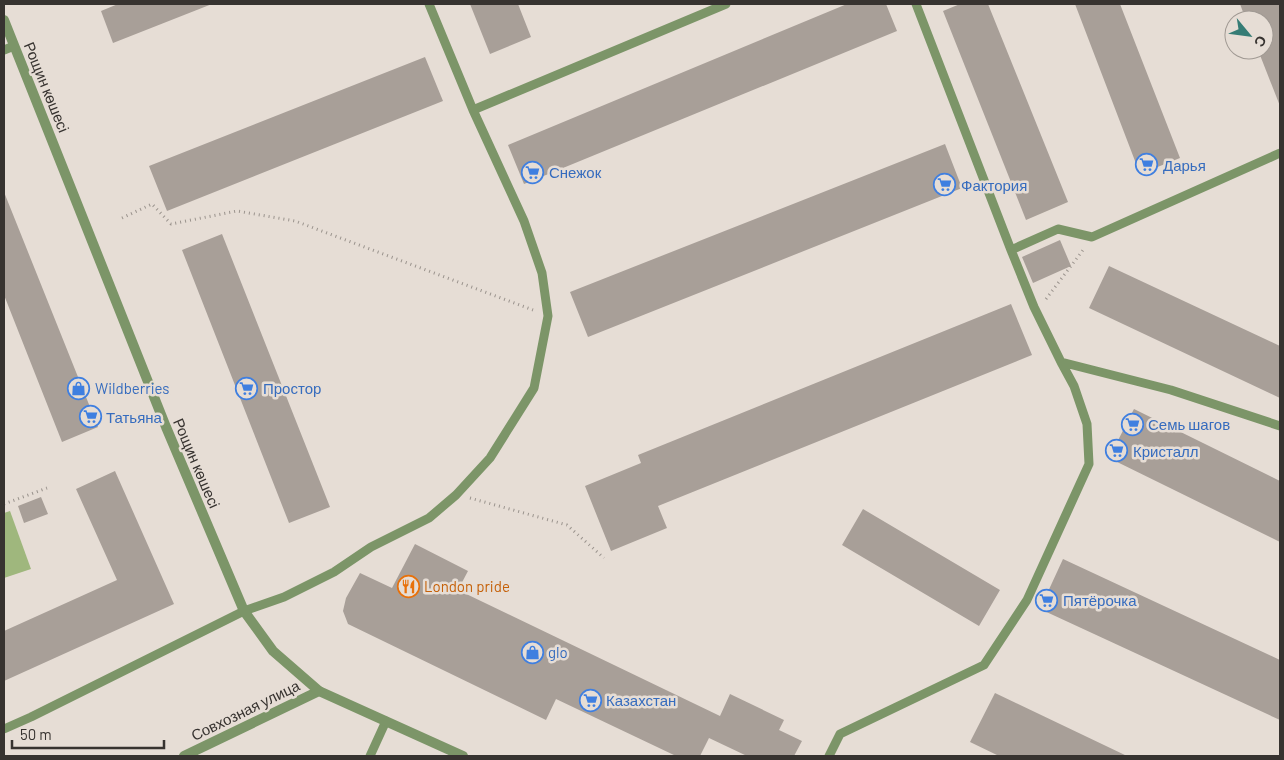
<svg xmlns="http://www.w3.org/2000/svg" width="1284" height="760" viewBox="0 0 1284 760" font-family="Barlow,sans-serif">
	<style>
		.green { fill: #9fb77d }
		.building { fill: #a89f98 }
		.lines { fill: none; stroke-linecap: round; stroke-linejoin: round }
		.path { stroke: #9a938d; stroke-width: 3; stroke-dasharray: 1 4; stroke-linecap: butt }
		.service { stroke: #7c9568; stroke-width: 9 }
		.minor { stroke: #7c9568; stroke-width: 10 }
		.tertiary { stroke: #7c9568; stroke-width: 10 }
		.labels { text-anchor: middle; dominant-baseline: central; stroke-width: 5; stroke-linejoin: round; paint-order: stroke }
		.street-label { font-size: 15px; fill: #373330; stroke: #e6ddd5 }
		.shop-label { font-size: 15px; fill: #366cbe; stroke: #e6ddd5; text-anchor: start }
		.food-label { font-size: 15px; fill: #c56008; stroke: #e6ddd5; text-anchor: start }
	</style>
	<rect width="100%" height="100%" fill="#e6ddd5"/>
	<!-- green -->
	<path class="green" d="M10,511L31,569L4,578V513Z"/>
	<!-- building -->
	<path class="building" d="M118,4H212L113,43L101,11Z
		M470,4H518L531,37L490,54Z
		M847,4H886L897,31L524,184L508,145Z
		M960,4H988L1068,202L1026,220L943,11Z
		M1075,4H1120L1180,158L1140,174Z
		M1240,4H1280V106L1258,50H1264V20H1246Z
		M425,57L443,101L167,211L149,166Z
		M945,144L962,188L588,337L570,292Z
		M4,192L98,427L62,442L4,295Z
		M222,234L330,507L289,523L182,250Z
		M1060,240L1071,266L1033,283L1022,257Z
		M1109,266L1280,346V398L1089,308Z
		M1011,304L1032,355L658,506L667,528L611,551L585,486L641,463L638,455Z
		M1134,409L1280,481V542L1109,458Z
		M115,471L174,604L4,681V631L117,580L76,489Z
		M41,497L48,514L24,523L18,506Z
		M863,509L1000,590L979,626L842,545Z
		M415,544L468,571L458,590L720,716L730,694L784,720L779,730L802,741L794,756H747L709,738L700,756H676L556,699L546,720L348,624L343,611L346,598L360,573L392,588Z
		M1063,559L1280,660V720L1040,609Z
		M995,693L1127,756H999L970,742Z"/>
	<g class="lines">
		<!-- path -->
		<path class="path" d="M122,218L152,204L171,224L237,211L295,221L533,310
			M1046,299L1083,250
			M470,498L567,525L604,558
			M4,504L47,488"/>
		<!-- service -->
		<path class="service" d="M4,50L14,46
			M473,110L726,4
			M1011,250L1058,229L1092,237L1280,153
			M1061,362L1171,390L1280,426
			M4,729L31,717L244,611L284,597L334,572L371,547L429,518L456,495L490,458L534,388L548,316L542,273L524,221L473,110L429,4
			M370,756L386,721
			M829,756L840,734L984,665L1027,600L1089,464L1087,424L1074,386L1061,362L1034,307L1011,250L916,4"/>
		<!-- minor -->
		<path class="minor" d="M184,756L319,691"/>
		<!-- tertiary -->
		<path class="tertiary" d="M4,20L166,427L244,611L273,651L319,691L463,756"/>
	</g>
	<!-- icons -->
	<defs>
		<symbol id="supermarket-ring" viewBox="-11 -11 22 22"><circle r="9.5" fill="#e6ddd5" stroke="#3f7fe0" stroke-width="1.5"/><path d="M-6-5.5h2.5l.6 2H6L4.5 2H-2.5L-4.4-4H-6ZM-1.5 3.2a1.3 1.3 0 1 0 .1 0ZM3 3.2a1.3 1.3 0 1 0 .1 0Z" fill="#3f7fe0"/></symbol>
		<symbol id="shop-ring" viewBox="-11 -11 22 22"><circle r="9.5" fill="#e6ddd5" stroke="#3f7fe0" stroke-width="1.5"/><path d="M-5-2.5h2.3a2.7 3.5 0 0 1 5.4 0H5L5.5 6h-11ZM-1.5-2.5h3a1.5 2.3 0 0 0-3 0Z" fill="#3f7fe0"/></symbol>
		<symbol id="restaurant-ring" viewBox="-11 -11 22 22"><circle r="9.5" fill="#e6ddd5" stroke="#e8710a" stroke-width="1.5"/><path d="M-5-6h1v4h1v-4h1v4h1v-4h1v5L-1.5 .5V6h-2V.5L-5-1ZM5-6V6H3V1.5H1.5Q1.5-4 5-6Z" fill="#e8710a"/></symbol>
	</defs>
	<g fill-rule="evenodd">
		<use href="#supermarket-ring" x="1134" y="152" width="25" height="25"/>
		<use href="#supermarket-ring" x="520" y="160" width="25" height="25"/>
		<use href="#supermarket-ring" x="932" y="172" width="25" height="25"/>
		<use href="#shop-ring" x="66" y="376" width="25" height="25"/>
		<use href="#supermarket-ring" x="234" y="376" width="25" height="25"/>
		<use href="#supermarket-ring" x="78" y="404" width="25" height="25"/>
		<use href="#supermarket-ring" x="1120" y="412" width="25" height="25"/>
		<use href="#supermarket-ring" x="1104" y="438" width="25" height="25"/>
		<use href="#restaurant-ring" x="396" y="574" width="25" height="25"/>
		<use href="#supermarket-ring" x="1034" y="588" width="25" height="25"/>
		<use href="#shop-ring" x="520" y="640" width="25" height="25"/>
		<use href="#supermarket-ring" x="578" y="688" width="25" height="25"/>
	</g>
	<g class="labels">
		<!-- street labels -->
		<g class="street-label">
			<text transform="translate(47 87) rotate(68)">Рощин көшесі</text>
			<text transform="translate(197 463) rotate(67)">Рощин көшесі</text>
			<text transform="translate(245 710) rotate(-26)">Совхозная улица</text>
		</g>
		<!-- shop labels -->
		<g class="shop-label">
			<text x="1163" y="165">Дарья</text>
			<text x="549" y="172">Снежок</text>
			<text x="961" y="185">Фактория</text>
			<text x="95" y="388">Wildberries</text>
			<text x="263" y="388">Простор</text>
			<text x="106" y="417">Татьяна</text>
			<text x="1148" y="424">Семь шагов</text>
			<text x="1133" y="451">Кристалл</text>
			<text x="1063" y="600">Пятёрочка</text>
			<text x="548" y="652">glo</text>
			<text x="606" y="700">Казахстан</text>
		</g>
		<!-- food labels -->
		<g class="food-label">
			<text x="424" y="586">London pride</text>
		</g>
	</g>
	<!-- border -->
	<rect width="1284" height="760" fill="none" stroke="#373330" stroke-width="10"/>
	<!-- north arrow -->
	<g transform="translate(1249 35) rotate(119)"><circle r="24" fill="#e6ddd5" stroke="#a09993"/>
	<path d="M0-4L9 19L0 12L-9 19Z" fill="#357c75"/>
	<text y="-8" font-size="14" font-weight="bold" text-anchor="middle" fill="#373330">С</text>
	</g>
	<!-- scale -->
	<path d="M12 740v8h152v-8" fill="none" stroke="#373330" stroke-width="2.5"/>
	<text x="20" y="740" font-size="15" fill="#373330" stroke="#e6ddd5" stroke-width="4" paint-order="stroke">50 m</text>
</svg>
